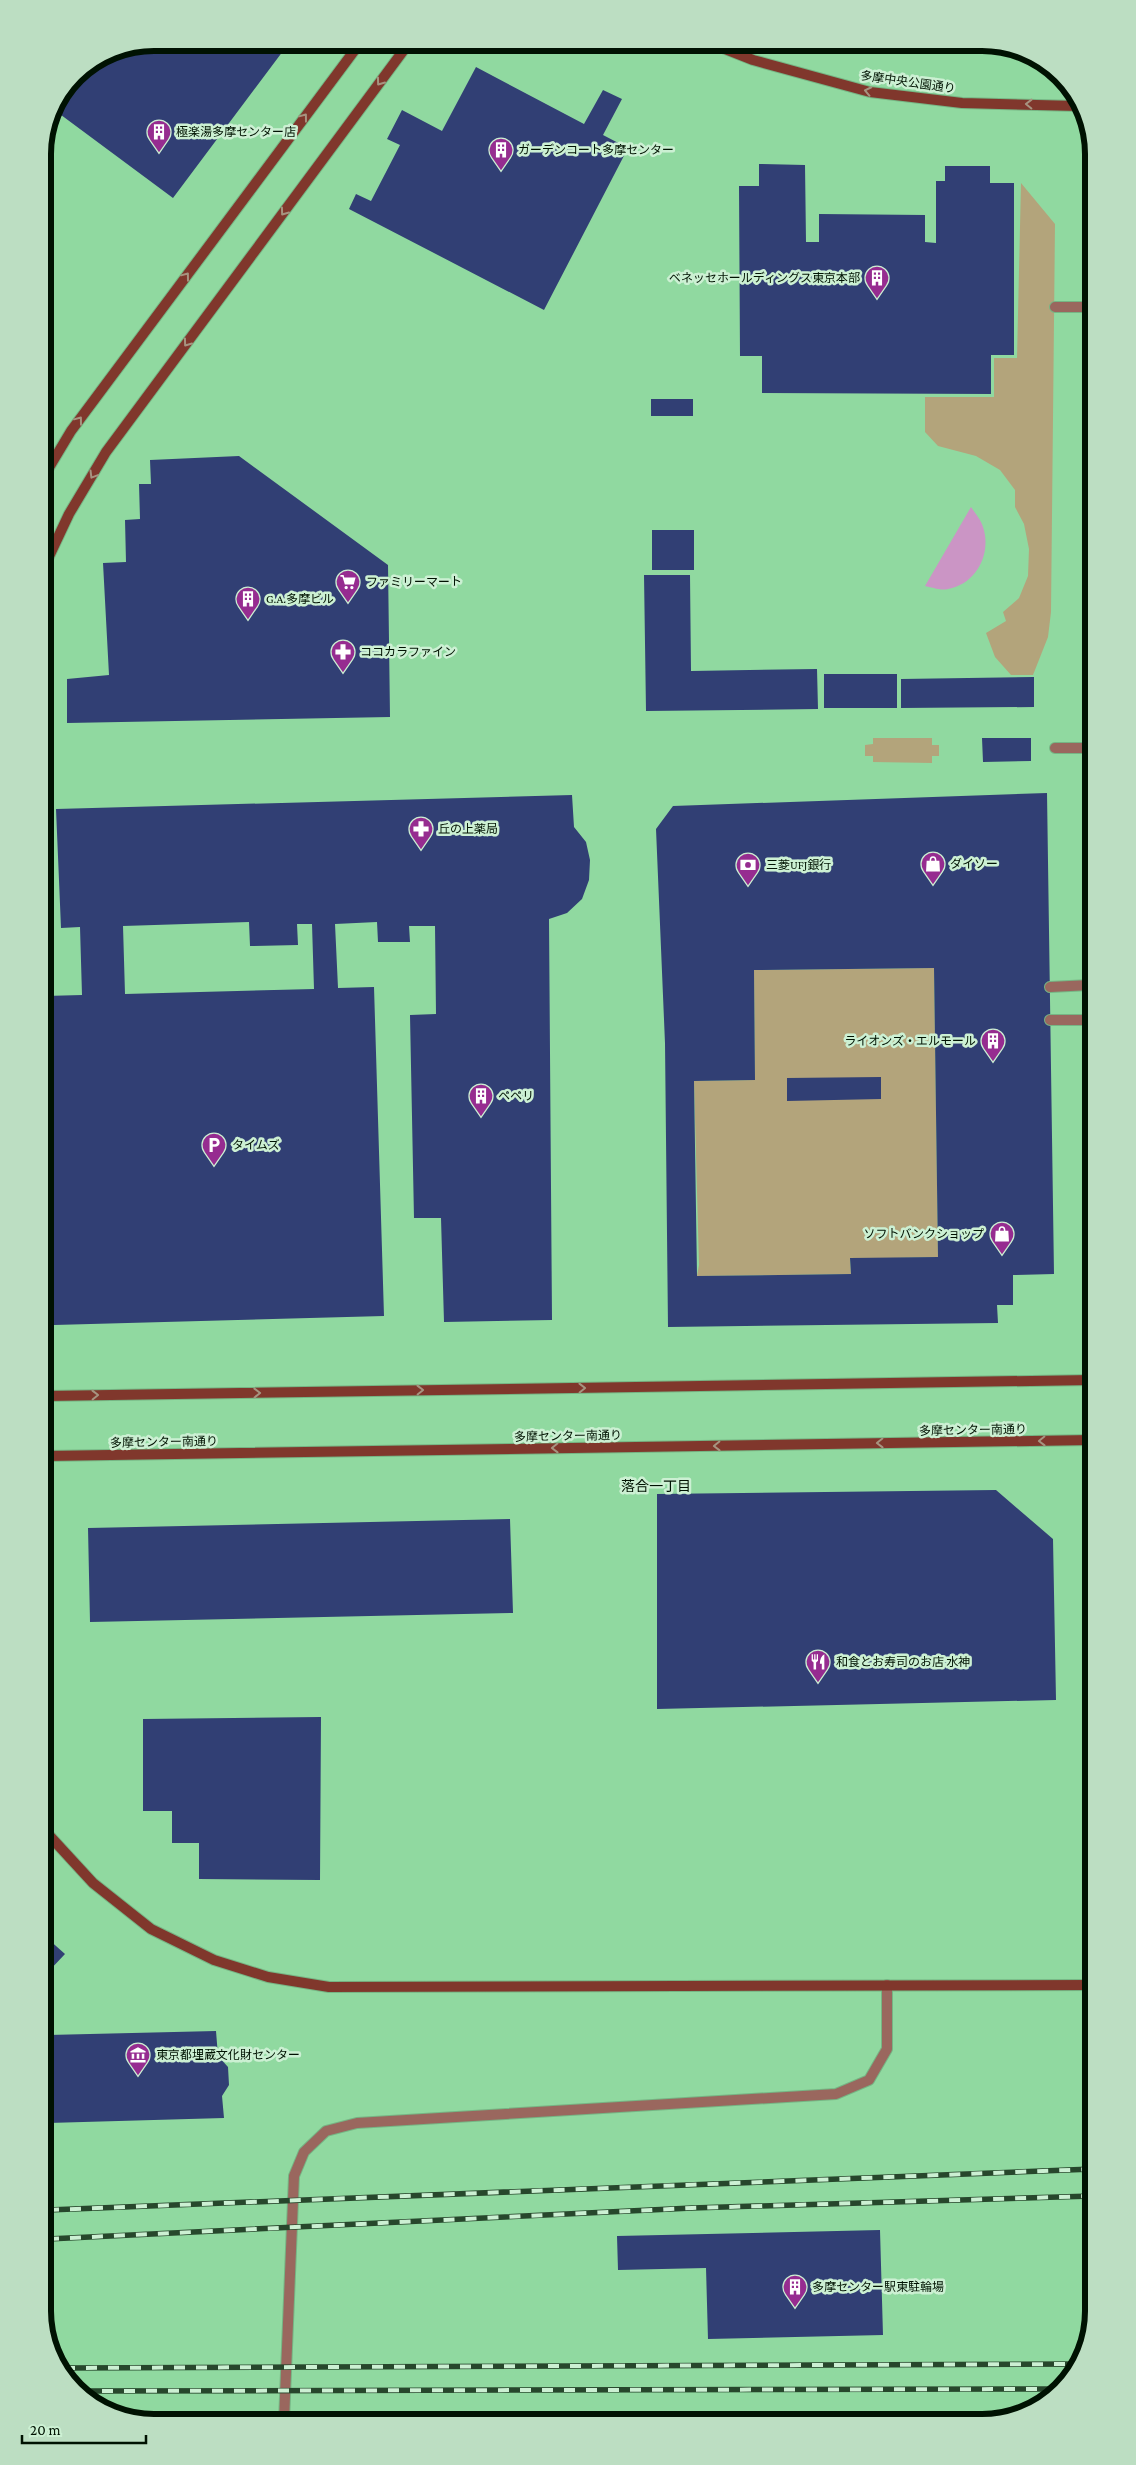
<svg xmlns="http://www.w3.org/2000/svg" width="1136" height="2465" viewBox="0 0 1136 2465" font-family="'Crimson Pro','Noto Sans JP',serif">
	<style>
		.green { fill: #b3a47b }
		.water { fill: #cb95c5 }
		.building { fill: #313f74; fill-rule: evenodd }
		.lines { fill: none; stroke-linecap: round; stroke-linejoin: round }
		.lane-casing { stroke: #76b584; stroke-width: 12 }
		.street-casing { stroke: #76b584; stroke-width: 12 }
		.secondary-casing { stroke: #76b584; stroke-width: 12 }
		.lane { stroke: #9a675e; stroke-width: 10 }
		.street { stroke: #9a675e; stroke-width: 10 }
		.secondary { stroke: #80372c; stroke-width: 10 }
		.rail-casing { stroke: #27472c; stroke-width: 5.5 }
		.rail { stroke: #ccf0d3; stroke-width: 4; stroke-dasharray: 11; stroke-linecap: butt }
		.oneway { stroke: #a69480 }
		.labels { text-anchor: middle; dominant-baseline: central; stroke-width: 5; stroke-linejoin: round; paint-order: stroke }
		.street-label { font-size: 12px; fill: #001202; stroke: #ccf0d3 }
		.poi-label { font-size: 12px; fill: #001202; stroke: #ccf0d3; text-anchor: start }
		.neighbourhood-label { font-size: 14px; fill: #001202; stroke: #ccf0d3 }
		.rim { fill: none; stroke: #001202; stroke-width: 6 }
	</style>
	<rect width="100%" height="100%" fill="#90d9a0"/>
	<!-- green -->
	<path class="green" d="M1021,183L1055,224L1051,612L1048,637L1033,675H1011L995,657L986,633L1006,621L1003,612L1019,598L1028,576L1029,549L1024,524L1015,507V490L1000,470L976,456L938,446L925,432V397H994V358H1017Z
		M873,738H932V745H939V756H932V763L873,762V756H865V745L873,744Z
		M934,968L938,1257L850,1259L851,1274L697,1276L699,1265L694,1081L755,1080L754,970Z"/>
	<!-- water -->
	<path class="water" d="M971,507C975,513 981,520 983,527C992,554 976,584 948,589C941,591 931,587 925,586Z"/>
	<!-- building -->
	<path class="building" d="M155,42L289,43L173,198L53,109L84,70L112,51Z
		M476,67L584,124L603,90L622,99L603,135L628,148L544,310L349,209L356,194L371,201L400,145L387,139L402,110L442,131Z
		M759,164L805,165L806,242H819V214L925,215V242L936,243V181H945V166H990V183H1014V355H991V394L762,393V356H740L739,186H759Z
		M651,399H693V416H651Z
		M239,456L388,565L390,717L67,723V679L109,675L103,563L126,562L125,520L140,519L139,484H151L150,460Z
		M652,530H694V570H652Z
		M644,575H690L691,671L817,669L818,709L646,711Z
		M824,674H897V708H824Z
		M1034,677V707L901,708V679Z
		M982,738H1031V761L983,762Z
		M1047,793L1054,1274L1013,1275V1305H997L998,1323L668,1327L665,1043L656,829L673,806ZM934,968L938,1257L850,1258L851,1274L697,1276L694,1081L755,1080L754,970Z
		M572,795L574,827L586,842L590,860L589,880L582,899L567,913L549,919L552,1320L444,1322L441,1218H414L410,1015L436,1014L435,926H409L410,942H378L377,922L335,924L338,988L374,987L384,1316L54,1325L45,996L82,995L80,927L61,928L56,809ZM249,922L250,946L298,945L297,924H312L314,989L125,994L123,926Z
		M881,1077V1099L787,1101V1078Z
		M996,1490L1053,1539L1056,1700L657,1709V1494Z
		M510,1519L513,1613L90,1622L88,1528Z
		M321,1717L320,1880L199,1879V1843H172V1811H143V1719Z
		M47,1938L65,1954L48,1972V1965Z
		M216,2031L218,2056L228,2067L229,2085L222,2096L224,2118L48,2123V2035Z
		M880,2230L883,2335L708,2339L706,2268L618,2270L617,2236Z"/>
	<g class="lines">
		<defs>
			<path id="lane" d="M1055,307H1088
				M1050,987L1090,985
				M1050,1020H1090"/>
			<path id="street" d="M1055,748H1089
				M284,2421L294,2176L304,2152L326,2131L357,2123L836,2094L869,2080L887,2049V1985"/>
			<path id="secondary" d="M710,43L753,60L870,92L962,103L1078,106
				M974,43H990
				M44,476L71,431L360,43
				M44,567L69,514L106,452L409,43
				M46,1396L1091,1380
				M46,1456L1091,1440
				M47,1833L93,1883L151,1929L214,1960L268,1977L329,1987L1093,1985"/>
		</defs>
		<!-- lane casing -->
		<use href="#lane" class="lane-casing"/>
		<!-- street casing -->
		<use href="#street" class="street-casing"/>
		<!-- secondary casing -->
		<use href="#secondary" class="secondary-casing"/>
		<!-- lane -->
		<use href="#lane" class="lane"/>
		<!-- street -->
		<use href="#street" class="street"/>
		<!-- secondary -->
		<use href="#secondary" class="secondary"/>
		<defs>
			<path id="rail" d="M48,2210L1093,2169
				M48,2239L692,2208L1093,2196
				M64,2368L1077,2364
				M80,2391L1053,2389"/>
		</defs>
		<!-- rail casing -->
		<use href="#rail" class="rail-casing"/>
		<!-- rail -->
		<use href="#rail" class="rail"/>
	</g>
	<!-- one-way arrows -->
	<defs><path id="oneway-chevron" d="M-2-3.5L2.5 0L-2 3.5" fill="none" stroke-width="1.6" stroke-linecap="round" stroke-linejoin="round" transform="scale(1.25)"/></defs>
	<g class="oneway">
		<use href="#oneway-chevron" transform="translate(380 82) rotate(126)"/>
		<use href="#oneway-chevron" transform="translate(868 91) rotate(-168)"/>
		<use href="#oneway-chevron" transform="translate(1029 104) rotate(-179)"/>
		<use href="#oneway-chevron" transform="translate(304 117) rotate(-53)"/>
		<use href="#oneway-chevron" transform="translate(284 212) rotate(126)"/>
		<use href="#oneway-chevron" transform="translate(186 276) rotate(-53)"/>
		<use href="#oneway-chevron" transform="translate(187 343) rotate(126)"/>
		<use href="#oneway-chevron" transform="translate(79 420) rotate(-53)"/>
		<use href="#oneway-chevron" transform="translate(93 475) rotate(121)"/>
		<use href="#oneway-chevron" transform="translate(582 1388) rotate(-1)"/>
		<use href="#oneway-chevron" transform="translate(420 1390) rotate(-1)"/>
		<use href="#oneway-chevron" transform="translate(257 1393) rotate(-1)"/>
		<use href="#oneway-chevron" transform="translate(95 1395) rotate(-1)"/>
		<use href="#oneway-chevron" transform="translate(1042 1441) rotate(179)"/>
		<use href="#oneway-chevron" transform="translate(880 1443) rotate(179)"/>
		<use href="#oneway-chevron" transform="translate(717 1446) rotate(179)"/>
		<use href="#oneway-chevron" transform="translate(555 1448) rotate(179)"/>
	</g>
	<!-- icons -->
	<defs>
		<symbol id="building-pin" viewBox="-11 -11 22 30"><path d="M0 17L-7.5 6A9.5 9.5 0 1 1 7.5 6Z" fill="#962c90" stroke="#ccf0d3"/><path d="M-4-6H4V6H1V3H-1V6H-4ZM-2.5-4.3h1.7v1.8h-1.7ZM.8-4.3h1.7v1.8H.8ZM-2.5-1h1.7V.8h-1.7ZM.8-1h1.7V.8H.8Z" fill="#fff"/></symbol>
		<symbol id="supermarket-pin" viewBox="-11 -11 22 30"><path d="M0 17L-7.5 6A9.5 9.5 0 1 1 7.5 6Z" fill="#962c90" stroke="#ccf0d3"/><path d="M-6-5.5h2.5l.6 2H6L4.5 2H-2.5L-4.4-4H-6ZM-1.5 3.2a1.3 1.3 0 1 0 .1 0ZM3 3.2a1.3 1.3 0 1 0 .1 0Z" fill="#fff"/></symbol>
		<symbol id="pharmacy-pin" viewBox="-11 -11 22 30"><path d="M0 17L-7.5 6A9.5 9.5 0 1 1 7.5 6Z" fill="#962c90" stroke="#ccf0d3"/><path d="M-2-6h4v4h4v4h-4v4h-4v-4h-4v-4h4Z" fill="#fff"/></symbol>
		<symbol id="shop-pin" viewBox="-11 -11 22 30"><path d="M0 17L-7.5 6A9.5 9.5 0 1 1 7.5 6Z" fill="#962c90" stroke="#ccf0d3"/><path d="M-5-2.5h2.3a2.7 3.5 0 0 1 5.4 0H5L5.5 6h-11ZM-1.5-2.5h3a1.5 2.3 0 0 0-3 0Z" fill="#fff"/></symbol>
		<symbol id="bank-pin" viewBox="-11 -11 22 30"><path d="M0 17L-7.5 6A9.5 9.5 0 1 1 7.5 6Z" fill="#962c90" stroke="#ccf0d3"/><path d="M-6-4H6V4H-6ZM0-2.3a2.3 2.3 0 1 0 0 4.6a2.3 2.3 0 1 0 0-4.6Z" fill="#fff"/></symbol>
		<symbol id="parking-pin" viewBox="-11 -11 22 30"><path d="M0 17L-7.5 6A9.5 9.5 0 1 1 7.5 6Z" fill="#962c90" stroke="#ccf0d3"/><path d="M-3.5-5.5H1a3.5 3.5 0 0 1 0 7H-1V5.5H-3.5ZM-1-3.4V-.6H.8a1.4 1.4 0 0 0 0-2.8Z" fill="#fff"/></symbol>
		<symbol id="restaurant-pin" viewBox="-11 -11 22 30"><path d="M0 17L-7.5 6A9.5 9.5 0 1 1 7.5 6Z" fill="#962c90" stroke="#ccf0d3"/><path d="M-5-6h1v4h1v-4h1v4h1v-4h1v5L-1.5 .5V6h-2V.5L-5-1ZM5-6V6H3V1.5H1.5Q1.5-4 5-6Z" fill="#fff"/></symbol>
		<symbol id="museum-pin" viewBox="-11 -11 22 30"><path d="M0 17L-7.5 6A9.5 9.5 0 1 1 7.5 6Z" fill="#962c90" stroke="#ccf0d3"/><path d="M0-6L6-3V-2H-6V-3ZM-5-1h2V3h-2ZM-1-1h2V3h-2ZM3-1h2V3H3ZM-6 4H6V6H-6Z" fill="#fff"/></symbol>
	</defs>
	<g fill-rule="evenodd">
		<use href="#building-pin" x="145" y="118" width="28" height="38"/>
		<use href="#building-pin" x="487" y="136" width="28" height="38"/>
		<use href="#building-pin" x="863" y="264" width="28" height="38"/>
		<use href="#supermarket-pin" x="334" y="568" width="28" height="38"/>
		<use href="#building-pin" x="234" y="585" width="28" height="38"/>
		<use href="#pharmacy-pin" x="329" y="638" width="28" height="38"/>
		<use href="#pharmacy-pin" x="407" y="815" width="28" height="38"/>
		<use href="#shop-pin" x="919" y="850" width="28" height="38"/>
		<use href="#bank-pin" x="734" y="851" width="28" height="38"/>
		<use href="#building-pin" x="979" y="1027" width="28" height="38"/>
		<use href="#building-pin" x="467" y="1082" width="28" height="38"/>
		<use href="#parking-pin" x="200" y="1131" width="28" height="38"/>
		<use href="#shop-pin" x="988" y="1220" width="28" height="38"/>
		<use href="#restaurant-pin" x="804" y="1648" width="28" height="38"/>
		<use href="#museum-pin" x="124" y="2041" width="28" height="38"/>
		<use href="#building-pin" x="781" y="2273" width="28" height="38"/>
	</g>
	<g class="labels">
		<!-- street labels -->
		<g class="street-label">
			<text transform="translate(908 82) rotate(8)">多摩中央公園通り</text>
			<text transform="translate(973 1430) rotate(-1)">多摩センター南通り</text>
			<text transform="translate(568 1436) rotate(-1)">多摩センター南通り</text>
			<text transform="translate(164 1442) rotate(-1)">多摩センター南通り</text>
		</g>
		<!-- poi labels -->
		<g class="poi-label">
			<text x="176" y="132">極楽湯多摩センター店</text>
			<text x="518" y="150">ガーデンコート多摩センター</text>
			<text x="860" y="278" text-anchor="end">ベネッセホールディングス東京本部</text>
			<text x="366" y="582">ファミリーマート</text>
			<text x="266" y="599">G.A.多摩ビル</text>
			<text x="360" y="652">ココカラファイン</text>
			<text x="438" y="829">丘の上薬局</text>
			<text x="950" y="864">ダイソー</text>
			<text x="766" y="865">三菱UFJ銀行</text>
			<text x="976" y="1041" text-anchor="end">ライオンズ・エルモール</text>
			<text x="498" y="1096">ペペリ</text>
			<text x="232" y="1145">タイムズ</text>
			<text x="984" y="1234" text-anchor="end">ソフトバンクショップ</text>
			<text x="836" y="1662">和食とお寿司のお店 水神</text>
			<text x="156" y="2055">東京都埋蔵文化財センター</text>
			<text x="812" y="2287">多摩センター駅東駐輪場</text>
		</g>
		<!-- neighbourhood labels -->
		<g class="neighbourhood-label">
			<text x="656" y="1486">落合一丁目</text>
		</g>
	</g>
	<!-- crop -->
	<path d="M0 0H1136V2465H0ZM154 51H982A103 103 0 0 1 1085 154V2311A103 103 0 0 1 982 2414H154A103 103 0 0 1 51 2311V154A103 103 0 0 1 154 51Z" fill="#bcdec2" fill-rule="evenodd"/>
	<path class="rim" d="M154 51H982A103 103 0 0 1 1085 154V2311A103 103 0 0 1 982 2414H154A103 103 0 0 1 51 2311V154A103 103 0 0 1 154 51Z"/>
	<!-- scale -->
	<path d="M22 2435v8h124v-8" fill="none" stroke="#001202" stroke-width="2.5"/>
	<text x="30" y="2435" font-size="15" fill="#001202" stroke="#ccf0d3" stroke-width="4" paint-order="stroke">20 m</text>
</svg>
